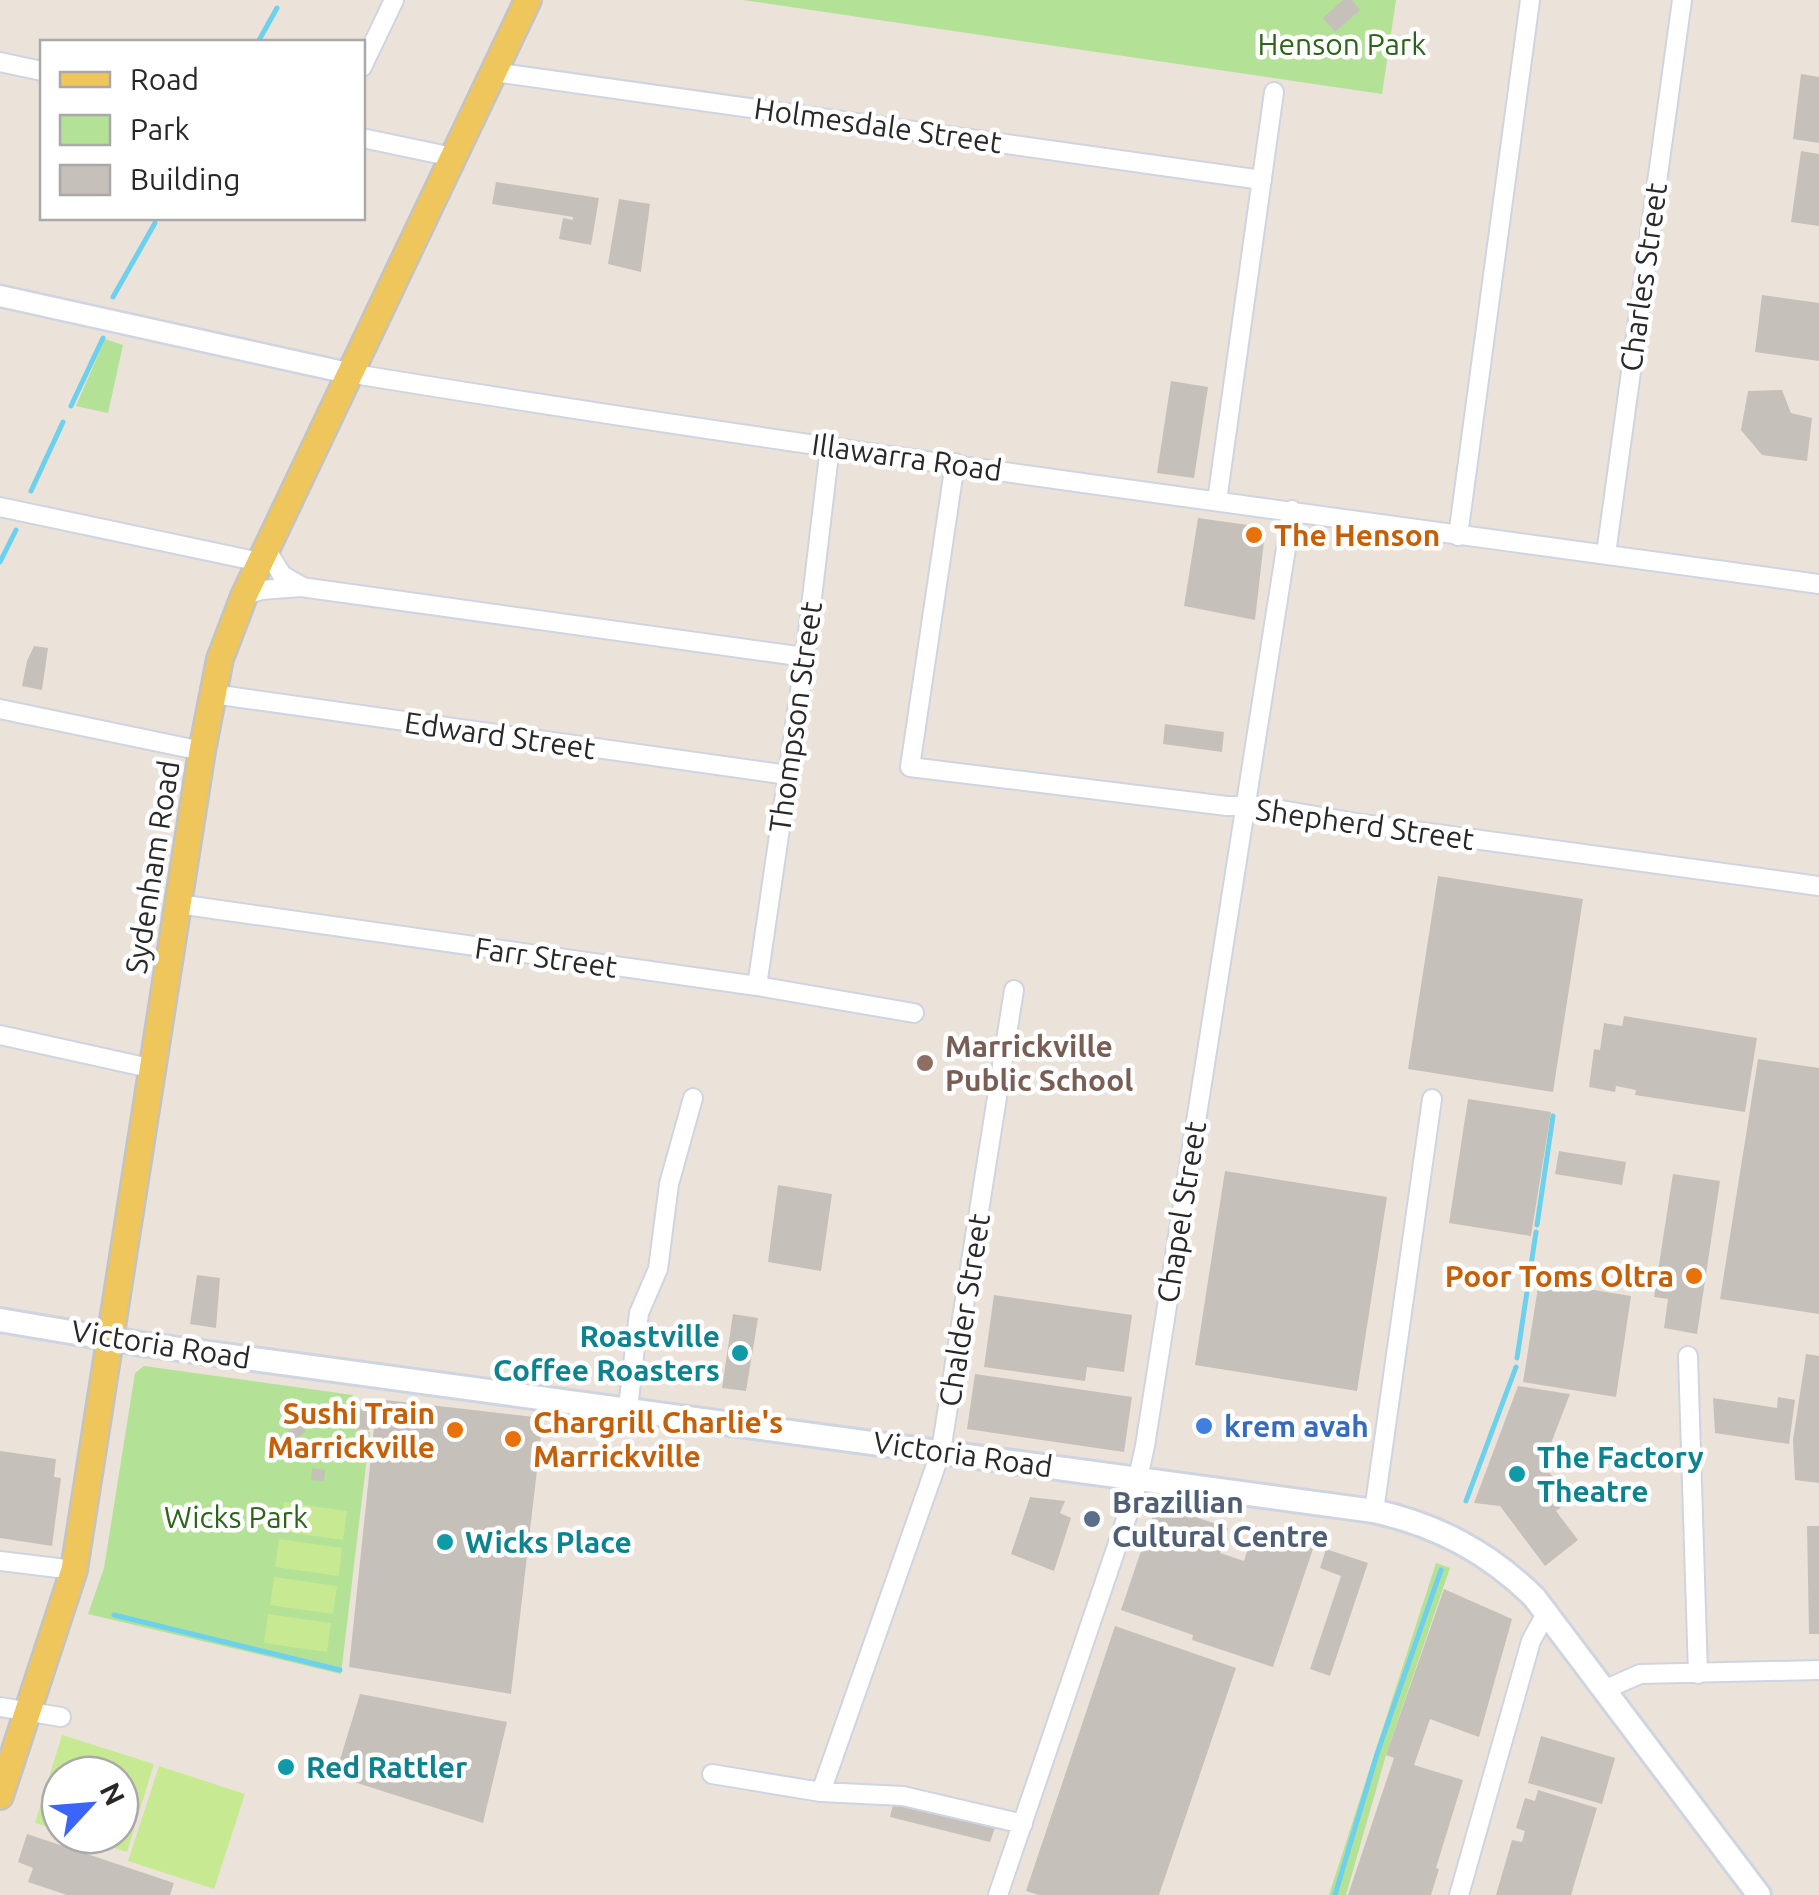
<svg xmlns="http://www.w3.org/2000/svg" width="1819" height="1895" viewBox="0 0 1819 1895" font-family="Ubuntu,sans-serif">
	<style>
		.green { fill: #b3e196 }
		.pitch { fill: #c7e992 }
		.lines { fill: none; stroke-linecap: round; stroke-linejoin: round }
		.stream { stroke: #6dd0ed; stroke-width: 5 }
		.building { fill: #c6c0ba }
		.minor-casing { stroke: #cfd4e1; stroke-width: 22 }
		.tertiary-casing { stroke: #cfd4e1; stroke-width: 25 }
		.secondary-casing { stroke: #cfd4e1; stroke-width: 28 }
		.primary-casing { stroke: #c3c3c3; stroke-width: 30 }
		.minor { stroke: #fff; stroke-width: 18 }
		.tertiary { stroke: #fff; stroke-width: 20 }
		.secondary { stroke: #fff; stroke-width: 22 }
		.primary { stroke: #efc65b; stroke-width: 25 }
		.food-dot { fill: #e8710a; stroke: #fff; stroke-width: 4 }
		.education-dot { fill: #8d6e63; stroke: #fff; stroke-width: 4 }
		.culture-dot { fill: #0f9aa8; stroke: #fff; stroke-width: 4 }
		.shop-dot { fill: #3f7fe0; stroke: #fff; stroke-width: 4 }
		.service-dot { fill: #5c6f8a; stroke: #fff; stroke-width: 4 }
		.labels { text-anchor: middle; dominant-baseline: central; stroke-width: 9; stroke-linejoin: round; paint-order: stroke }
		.park-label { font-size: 30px; fill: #2c641a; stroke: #fff }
		.street-label { font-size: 30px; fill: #282828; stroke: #fff }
		.food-label { font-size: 30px; font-weight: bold; fill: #c56008; stroke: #fff; text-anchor: start }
		.education-label { font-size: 30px; font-weight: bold; fill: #785e54; stroke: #fff; text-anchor: start }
		.culture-label { font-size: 30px; font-weight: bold; fill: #0d838f; stroke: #fff; text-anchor: start }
		.shop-label { font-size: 30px; font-weight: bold; fill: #366cbe; stroke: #fff; text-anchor: start }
		.service-label { font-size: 30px; font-weight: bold; fill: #4e5e75; stroke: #fff; text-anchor: start }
	</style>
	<rect width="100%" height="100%" fill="#ebe3da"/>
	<!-- green -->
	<path class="green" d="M743,0H1396L1382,94Z
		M105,339L123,345L108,413L76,406Z
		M144,1366L353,1395L349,1427L370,1432L341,1674L88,1614L104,1568L135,1373Z
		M1436,1563L1450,1568L1386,1755L1346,1895H1329Z"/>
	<!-- pitch -->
	<path class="pitch" d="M284,1502L347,1511L343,1540L280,1531Z
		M279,1539L342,1548L339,1576L275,1567Z
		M274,1577L337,1586L333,1614L270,1605Z
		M268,1614L331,1623L327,1652L264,1643Z
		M62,1735L154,1764L127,1852L73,1835H120V1775H60V1831L35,1823Z
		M159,1766L245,1794L214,1889L128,1861Z"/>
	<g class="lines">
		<!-- stream -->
		<path class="stream" d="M258,42L277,8
			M113,297L155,223
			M71,406L103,338
			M31,491L63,422
			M0,562L16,530
			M1537,1225L1553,1116
			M1517,1358L1536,1232
			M1466,1501L1516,1367
			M114,1615L340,1670
			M1335,1895L1377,1754L1441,1570"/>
	</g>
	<!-- building -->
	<path class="building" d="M1343,0H1352L1360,10L1335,32L1323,18Z
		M1801,74L1819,77V143L1793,139Z
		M1801,151L1819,154V226L1791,222Z
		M496,182L599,198L591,245L559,239L563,218L573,220V217L492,204Z
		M619,199L650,204L641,272L608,264Z
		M1762,295L1819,303V361L1755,352Z
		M1171,381L1208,387L1194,478L1157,473Z
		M1782,390L1791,413L1812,418L1807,461L1762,455L1741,430L1748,391Z
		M1198,518L1262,527L1265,532L1255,620L1184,606Z
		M34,646L48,648L42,690L22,686L27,661Z
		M1165,724L1224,732L1222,752L1163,744Z
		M1438,876L1583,899L1553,1092L1408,1069Z
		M1624,1016L1757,1038L1745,1112L1635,1095L1636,1090L1616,1086L1615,1092L1589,1087L1594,1049L1600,1050L1604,1023L1622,1026Z
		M1758,1059L1819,1068V1314L1720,1299Z
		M1468,1099L1551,1112L1531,1236L1449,1223Z
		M1559,1151L1626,1162L1622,1185L1555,1174Z
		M1225,1171L1387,1197L1357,1391L1195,1365Z
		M1673,1174L1720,1181L1697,1334L1664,1328L1668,1299L1654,1297Z
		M778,1185L832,1194L821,1271L768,1262Z
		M197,1275L220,1278L216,1328L190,1324Z
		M1539,1281L1631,1296L1616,1397L1523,1382Z
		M994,1295L1132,1315L1124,1372L1087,1367L1085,1381L984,1367Z
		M733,1314L758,1318L746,1391L722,1388Z
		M1806,1354L1819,1356V1483L1795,1480L1793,1440Z
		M975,1374L1132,1397L1124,1452L967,1429Z
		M1518,1386L1570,1394L1543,1464L1570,1500L1556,1511L1578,1540L1545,1566L1500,1506L1474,1503Z
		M1778,1397L1795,1400L1789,1444L1715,1433L1713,1398L1777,1408Z
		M377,1399L543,1418L511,1694L349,1667Z
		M361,1404L373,1406L369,1430L357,1429Z
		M297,1422L306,1431L294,1442L286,1433Z
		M0,1451L56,1459L54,1477L61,1478L52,1546L0,1538Z
		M312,1468L325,1470L324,1481L311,1480Z
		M1030,1497L1065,1501L1060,1513L1071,1518L1054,1571L1011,1554Z
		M1157,1504L1228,1528L1220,1553L1244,1561L1255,1526L1314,1546L1273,1667L1192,1640L1193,1635L1121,1610Z
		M1807,1526H1819V1634H1809Z
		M1326,1549L1368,1563L1330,1676L1310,1669L1341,1576L1320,1568Z
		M1444,1589L1512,1619L1479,1737L1430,1719L1414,1765L1463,1780L1436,1868L1439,1869L1431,1895H1348L1394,1758L1386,1755Z
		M1115,1626L1236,1668L1159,1895H1039L1026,1891Z
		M360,1694L507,1722L483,1823L335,1776Z
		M1541,1736L1615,1758L1602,1804L1528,1783Z
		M1538,1790L1597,1808L1571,1895H1496L1512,1840L1522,1842L1525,1831L1516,1828L1525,1798L1535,1801Z
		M894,1800L996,1825L990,1842L890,1817Z
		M27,1834L174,1883L170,1895H67L28,1882L33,1868L18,1862Z"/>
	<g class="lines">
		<defs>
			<path id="minor" d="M0,62L42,71
				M362,67L394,0
				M494,72L1262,180
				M362,138L453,157
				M348,373C837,453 1328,516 1819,584
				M955,463L910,767L1227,806H1257L1363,824L1819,886
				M1217,501L1274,92
				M0,507L260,562
				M1458,536L1530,0
				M266,549L282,575L301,586
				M1606,554L1682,0
				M244,596L261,590L301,587L805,657
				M213,694L788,775
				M0,709L202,751
				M178,904L757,986L914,1013
				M757,986L805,657L830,446
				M0,1035L154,1069
				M1688,1356L1698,1674
				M628,1408L639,1313L658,1269L669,1184L693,1098
				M1374,1511L1432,1099
				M0,1561L74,1570
				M1604,1690L1640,1674L1819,1670
				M0,1707L61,1717
				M712,1774L821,1792L903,1796L1023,1824
				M821,1792L941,1451L1014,990
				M998,1895L1134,1496L1145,1446L1292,510
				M1459,1895L1531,1641L1547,1612"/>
			<path id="tertiary" d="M0,296L348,373"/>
			<path id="secondary" d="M0,1320L142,1344L1374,1511C1437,1525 1488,1552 1534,1597L1759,1895"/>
			<path id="primary" d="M0,1796L74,1570L202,751L220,659L244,596L528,0"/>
		</defs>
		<!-- minor casing -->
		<use href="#minor" class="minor-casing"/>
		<!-- tertiary casing -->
		<use href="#tertiary" class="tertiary-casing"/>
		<!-- secondary casing -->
		<use href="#secondary" class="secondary-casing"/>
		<!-- primary casing -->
		<use href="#primary" class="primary-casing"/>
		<!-- minor -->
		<use href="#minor" class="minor"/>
		<!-- tertiary -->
		<use href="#tertiary" class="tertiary"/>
		<!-- secondary -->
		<use href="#secondary" class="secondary"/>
		<!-- primary -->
		<use href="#primary" class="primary"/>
	</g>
	<!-- markers -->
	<g class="food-dot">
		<circle cx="1254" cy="535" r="10"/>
		<circle cx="1694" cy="1276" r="10"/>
		<circle cx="455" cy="1430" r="10"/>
		<circle cx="513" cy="1439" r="10"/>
	</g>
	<circle class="education-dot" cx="925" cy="1063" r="10"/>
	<g class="culture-dot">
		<circle cx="740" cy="1353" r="10"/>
		<circle cx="1517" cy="1474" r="10"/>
		<circle cx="445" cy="1542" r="10"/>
		<circle cx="286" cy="1767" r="10"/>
	</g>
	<circle class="shop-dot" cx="1204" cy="1426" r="10"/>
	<circle class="service-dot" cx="1092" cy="1519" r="10"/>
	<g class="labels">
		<!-- park labels -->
		<g class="park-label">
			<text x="1342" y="44">Henson Park</text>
			<text x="236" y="1517">Wicks Park</text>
		</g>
		<!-- street labels -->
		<g class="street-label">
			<text transform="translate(878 125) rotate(8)">Holmesdale Street</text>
			<text transform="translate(1643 277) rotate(-82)">Charles Street</text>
			<text transform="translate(907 457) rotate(8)">Illawarra Road</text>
			<text transform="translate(795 717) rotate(-82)">Thompson Street</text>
			<text transform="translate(500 735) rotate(8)">Edward Street</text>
			<text transform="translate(1365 824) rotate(8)">Shepherd Street</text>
			<text transform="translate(152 867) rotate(-81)">Sydenham Road</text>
			<text transform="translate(546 957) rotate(8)">Farr Street</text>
			<text transform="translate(1181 1212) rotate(-81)">Chapel Street</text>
			<text transform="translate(964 1310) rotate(-81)">Chalder Street</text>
			<text transform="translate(161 1344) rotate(9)">Victoria Road</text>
			<text transform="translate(963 1454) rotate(8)">Victoria Road</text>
		</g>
		<!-- food labels -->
		<g class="food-label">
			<text x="1274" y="535">The Henson</text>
			<text x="1674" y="1276" text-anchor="end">Poor Toms Oltra</text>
			<text x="435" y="1413" text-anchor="end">Sushi Train<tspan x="435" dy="34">Marrickville</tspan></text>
			<text x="533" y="1422">Chargrill Charlie's<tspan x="533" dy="34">Marrickville</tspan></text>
		</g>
		<!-- education labels -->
		<g class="education-label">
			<text x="945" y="1046">Marrickville<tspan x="945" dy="34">Public School</tspan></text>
		</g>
		<!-- culture labels -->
		<g class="culture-label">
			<text x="720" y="1336" text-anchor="end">Roastville<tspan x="720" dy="34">Coffee Roasters</tspan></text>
			<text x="1537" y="1457">The Factory<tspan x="1537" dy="34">Theatre</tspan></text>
			<text x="465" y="1542">Wicks Place</text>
			<text x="306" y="1767">Red Rattler</text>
		</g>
		<!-- shop labels -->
		<g class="shop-label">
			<text x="1224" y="1426">krem avah</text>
		</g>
		<!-- service labels -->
		<g class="service-label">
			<text x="1112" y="1502">Brazillian<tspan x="1112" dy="34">Cultural Centre</tspan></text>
		</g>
	</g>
	<!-- legend -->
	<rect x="40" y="40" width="325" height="180" fill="#ffffff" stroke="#a9a9a9" stroke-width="2.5"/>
	<rect x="60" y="72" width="50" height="15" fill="#efc65b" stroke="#a9a9a9" stroke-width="2.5"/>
	<text x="130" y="90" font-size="30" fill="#282828">Road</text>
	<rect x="60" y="115" width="50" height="30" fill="#b3e196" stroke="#a9a9a9" stroke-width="2.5"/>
	<text x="130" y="140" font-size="30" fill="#282828">Park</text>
	<rect x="60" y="165" width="50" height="30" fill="#c6c0ba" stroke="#a9a9a9" stroke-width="2.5"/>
	<text x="130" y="190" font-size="30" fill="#282828">Building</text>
	<!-- north arrow -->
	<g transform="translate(90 1805) rotate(64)"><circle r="48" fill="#ffffff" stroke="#a9a9a9" stroke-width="2.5"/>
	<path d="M0-8L18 38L0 25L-18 38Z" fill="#3a65f8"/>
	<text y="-15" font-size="28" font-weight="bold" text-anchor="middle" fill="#282828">N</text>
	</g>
</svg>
